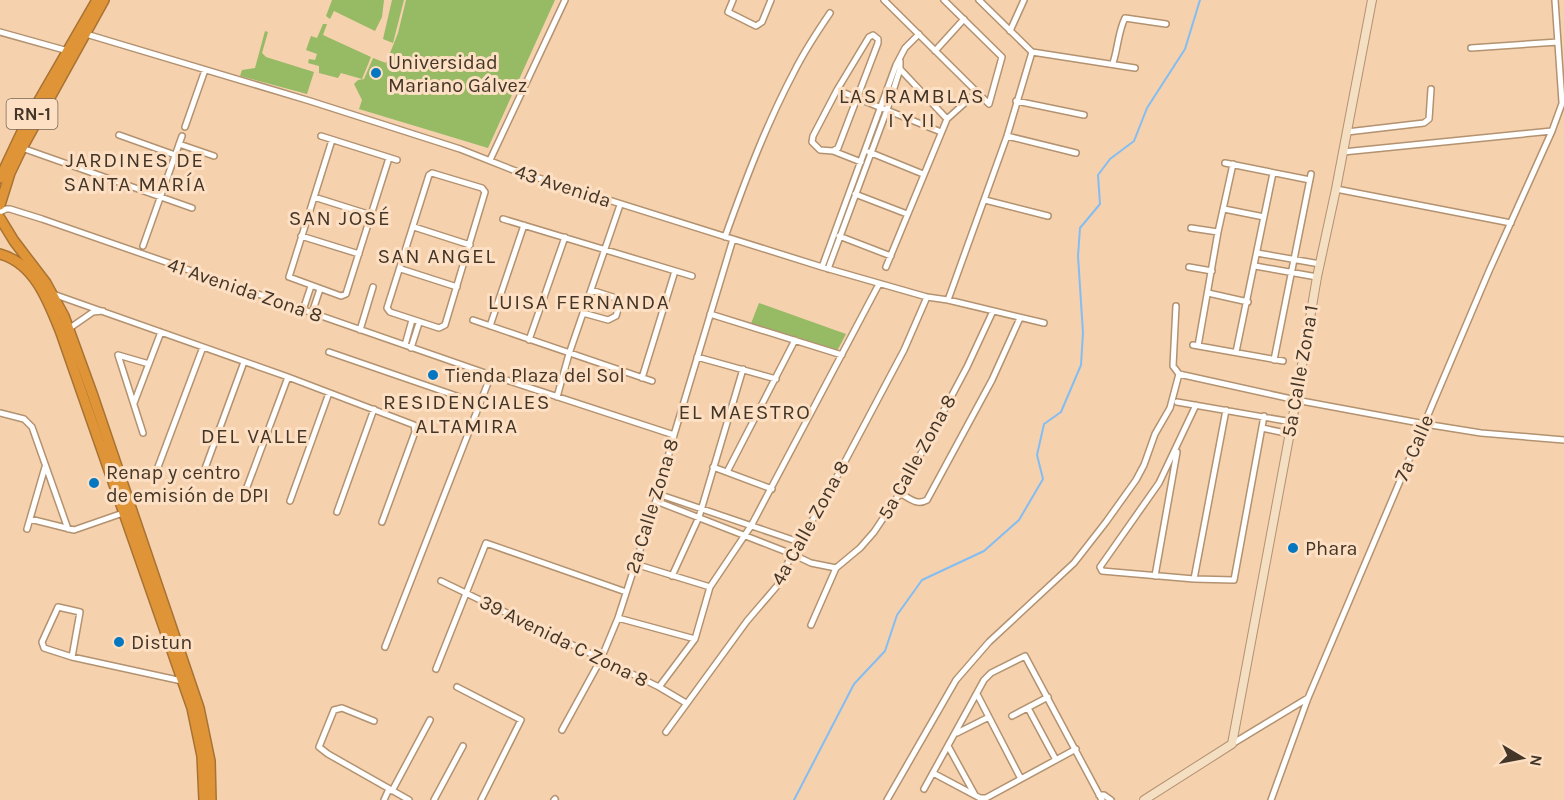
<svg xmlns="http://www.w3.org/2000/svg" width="1564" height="800" viewBox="0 0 1564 800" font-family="Karla,sans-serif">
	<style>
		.green { fill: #97ba64 }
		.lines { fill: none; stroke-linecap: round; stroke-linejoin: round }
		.stream { stroke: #83bdf2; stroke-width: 2 }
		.street-casing { stroke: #b39270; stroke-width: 8 }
		.secondary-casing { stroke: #b39270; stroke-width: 10 }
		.highway-casing { stroke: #a87332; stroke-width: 12 }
		.street { stroke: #fff; stroke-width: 5 }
		.secondary { stroke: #f5dfc3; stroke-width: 8 }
		.highway { stroke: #df9438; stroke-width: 9 }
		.poi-dot { fill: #0577c1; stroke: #fde0c3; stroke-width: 2 }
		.labels { text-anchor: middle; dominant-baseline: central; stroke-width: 6; stroke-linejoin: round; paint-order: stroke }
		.shield { fill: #fde0c3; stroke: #7b6856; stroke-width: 1.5 }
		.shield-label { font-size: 18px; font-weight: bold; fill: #433527 }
		.poi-label { font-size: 20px; fill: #433527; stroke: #fde0c3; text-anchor: start }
		.street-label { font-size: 20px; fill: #433527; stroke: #fde0c3 }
		.neighbourhood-label { font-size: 21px; letter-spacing: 1.5px; fill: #433527; stroke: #fde0c3 }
	</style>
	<rect width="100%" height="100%" fill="#f5d1ae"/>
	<!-- green -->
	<path class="green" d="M332,0H384L382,17L375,31L334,11L330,19L326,16Z
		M392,0H404L393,43L383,39Z
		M406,0H555L488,148L359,109L362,100L354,84L358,80L364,79L373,58L386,63L398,33Z
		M323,24H327L323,35L371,57L362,79L341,73L338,78L319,73V66L308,63L309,59L315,60L317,54L306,50L311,36L317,38Z
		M265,31L268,32L262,53L266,57L314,72L307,94L240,76L242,70L255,68Z
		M759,303L846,334L836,353L750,326Z"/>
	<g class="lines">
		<!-- stream -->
		<path class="stream" d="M794,800L854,684L885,651L897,615L922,580L984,551L1019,520L1043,479L1037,455L1044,424L1061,412L1081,365L1083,333L1078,256L1080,228L1100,204L1098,175L1110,159L1134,141L1147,108L1185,49L1200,0"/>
		<defs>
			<path id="street" d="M733,0L728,12L756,26L762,22L771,0
				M884,0L989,104L1002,57L944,0
				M979,0L1032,52L1135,68
				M1555,0L1562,102
				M1010,31L1024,0
				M0,32L68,51
				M86,34L310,101L460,149L513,170L822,267L927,297L948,300L1044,323
				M873,35L878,39V43L838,148L833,151L820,150L812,142L813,136L837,90L869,37Z
				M1471,48L1558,42
				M935,51L964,19
				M1113,63C1118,48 1118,32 1125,18L1166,24
				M900,69L947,119
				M837,90L941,132
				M1016,101L1084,115
				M185,127L205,70
				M1347,132L1424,123L1429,119L1431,89
				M119,135L175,155
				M321,136L397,160
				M1007,136L1076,153
				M332,140L289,277L341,296L346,294L389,158
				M179,144L214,156
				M22,148L192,208
				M833,151L861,162
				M869,152L923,174
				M1343,152L1552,131
				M490,160L565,0
				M1225,163L1310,180
				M432,173L482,188L485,192L445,325L439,328L390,312L387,308L429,175Z
				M1336,189L1511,223
				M855,194L907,214
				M314,197L371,215
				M985,200L1048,216
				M1224,209L1264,217
				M0,212L6,209H10L42,219L491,375L674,435
				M503,219L692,276
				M414,227L470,245
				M1191,228L1218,232
				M301,236L359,254
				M839,236L891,256
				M725,237C745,181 766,125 794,72C804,52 817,32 830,13
				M143,246L182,136
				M1257,253L1320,264
				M1255,266L1317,277
				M822,267L896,65L905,48L919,34
				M886,267L947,119L977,92
				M1189,267L1212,271
				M401,269L457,287
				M828,269L887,110L900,69V61
				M1208,293L1248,302
				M53,294L288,377L414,425L415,432L382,522
				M948,300L1007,136L1032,52
				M303,310L311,286
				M312,313L320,289
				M583,313L608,320L616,316L620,303L619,299L591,290
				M710,314L842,355
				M473,320L652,381
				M490,326L524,225
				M67,330L93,312L103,311
				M360,330L373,287
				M529,340L565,237
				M405,345L412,320
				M1193,345L1283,361
				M1198,346L1218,232L1233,164
				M411,348L419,323
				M329,352L480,404
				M1236,352L1273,173
				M697,357L776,379
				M1274,360L1311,174
				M1179,374L1296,400L1425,424L1481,433L1564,440
				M642,378L675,271
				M557,397L569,354L620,205
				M1177,402L1292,422
				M134,403L161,332
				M1196,405L1159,483L1100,567L1102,571L1194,579L1234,580L1264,416
				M0,413L24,419L32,427L68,529
				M1262,428L1290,434
				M143,433L118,355L149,364
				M158,467L203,347
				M713,467L772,489
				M727,472L795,340
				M203,474L244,362
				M247,487L288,377
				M900,493C909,498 917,506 927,500L992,380L1020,318
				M658,494L799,542
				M290,501L329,393
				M656,501L792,554L811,563L836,568
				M337,512L374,409
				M30,519L74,530L123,513
				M27,529L45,467
				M635,564L710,587
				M672,576L699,517L743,369
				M1155,576L1177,452
				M1194,579L1226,410
				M441,581L659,687L686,703
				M618,618L695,639
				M811,625L836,568L860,548L874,532L900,493L967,367L993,311
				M385,647L491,375
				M72,657L80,612L58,607L42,642L44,648L72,657L182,681
				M436,669L486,543L626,592
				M457,687L521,720L481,800
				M659,687L695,639L710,587L751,526L879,284
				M977,694L1021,779
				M1028,708L1056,760
				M1012,716L1048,697
				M374,721L342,708L334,710L319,747L328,754L409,800
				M562,730L601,659L618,618L658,494L674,435L733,239
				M666,732L747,621L777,586L792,554L824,501L904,350L927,297
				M957,733L989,717
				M1232,744L1308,698
				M948,746L975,795
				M933,773L980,798H986L1076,749
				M924,789L984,680L991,673L1025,656L1102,800
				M392,791L430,720
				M1099,795H1104L1111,800
				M384,800L389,789
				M434,800L463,746
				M554,800L555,799
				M887,800L956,680L989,642L1074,563L1106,522L1136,480L1144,465L1155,434L1170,408L1179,374L1173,366L1176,306
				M1271,800L1308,698L1489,271L1552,131L1564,98"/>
			<path id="secondary" d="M1144,800L1232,744L1296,400L1317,277L1336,189L1372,0"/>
			<path id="highway" d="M0,178L26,123L97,0
				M0,205L10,173L22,148L104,0
				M0,218L14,241L46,283L64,316L92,393L199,708L210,761L211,800
				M0,254C35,263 49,303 61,333L192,708L202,756L204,800"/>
		</defs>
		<!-- street casing -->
		<use href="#street" class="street-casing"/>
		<!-- secondary casing -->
		<use href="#secondary" class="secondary-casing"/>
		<!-- highway casing -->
		<use href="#highway" class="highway-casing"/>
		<!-- street -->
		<use href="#street" class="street"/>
		<!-- secondary -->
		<use href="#secondary" class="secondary"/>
		<!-- highway -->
		<use href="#highway" class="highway"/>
	</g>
	<!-- markers -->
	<g class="poi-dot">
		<circle cx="376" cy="73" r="6"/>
		<circle cx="433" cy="375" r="6"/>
		<circle cx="94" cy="483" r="6"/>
		<circle cx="1293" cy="548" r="6"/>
		<circle cx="119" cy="642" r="6"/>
	</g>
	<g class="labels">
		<!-- shield labels -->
		<rect class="shield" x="6.5" y="99" width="51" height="30" rx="4.5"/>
		<g class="shield-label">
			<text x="32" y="114">RN-1</text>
		</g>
		<!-- poi labels -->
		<g class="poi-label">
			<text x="388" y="62">Universidad<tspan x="388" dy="23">Mariano Gálvez</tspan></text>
			<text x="445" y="375">Tienda Plaza del Sol</text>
			<text x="106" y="472">Renap y centro<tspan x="106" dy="23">de emisión de DPI</tspan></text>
			<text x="1305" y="548">Phara</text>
			<text x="131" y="642">Distun</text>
		</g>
		<!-- street labels -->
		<g class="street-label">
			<text transform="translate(563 186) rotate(18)">43 Avenida</text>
			<text transform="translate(245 290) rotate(19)">41 Avenida Zona 8</text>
			<text transform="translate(1300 371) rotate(-80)">5a Calle Zona 1</text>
			<text transform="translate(1414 448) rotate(-67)">7a Calle</text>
			<text transform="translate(917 457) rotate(-61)">5a Calle Zona 8</text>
			<text transform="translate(652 506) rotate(-73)">2a Calle Zona 8</text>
			<text transform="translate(810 523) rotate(-61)">4a Calle Zona 8</text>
			<text transform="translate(564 641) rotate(26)">39 Avenida C Zona 8</text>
		</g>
		<!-- neighbourhood labels -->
		<g class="neighbourhood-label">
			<text x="912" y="96">LAS RAMBLAS<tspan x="912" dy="24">I Y II</tspan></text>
			<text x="135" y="160">JARDINES DE<tspan x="135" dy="24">SANTA MARÍA</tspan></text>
			<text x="340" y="218">SAN JOSÉ</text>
			<text x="437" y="256">SAN ANGEL</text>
			<text x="579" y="302">LUISA FERNANDA</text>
			<text x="467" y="402">RESIDENCIALES<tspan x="467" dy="24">ALTAMIRA</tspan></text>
			<text x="745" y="412">EL MAESTRO</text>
			<text x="255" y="436">DEL VALLE</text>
		</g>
	</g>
	<!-- north arrow -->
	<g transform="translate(1522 758) rotate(100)" stroke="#fde0c3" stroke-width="4.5" paint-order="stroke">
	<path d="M0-4.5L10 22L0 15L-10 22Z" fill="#433527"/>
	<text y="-9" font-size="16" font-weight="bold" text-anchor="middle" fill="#433527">N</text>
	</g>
</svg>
